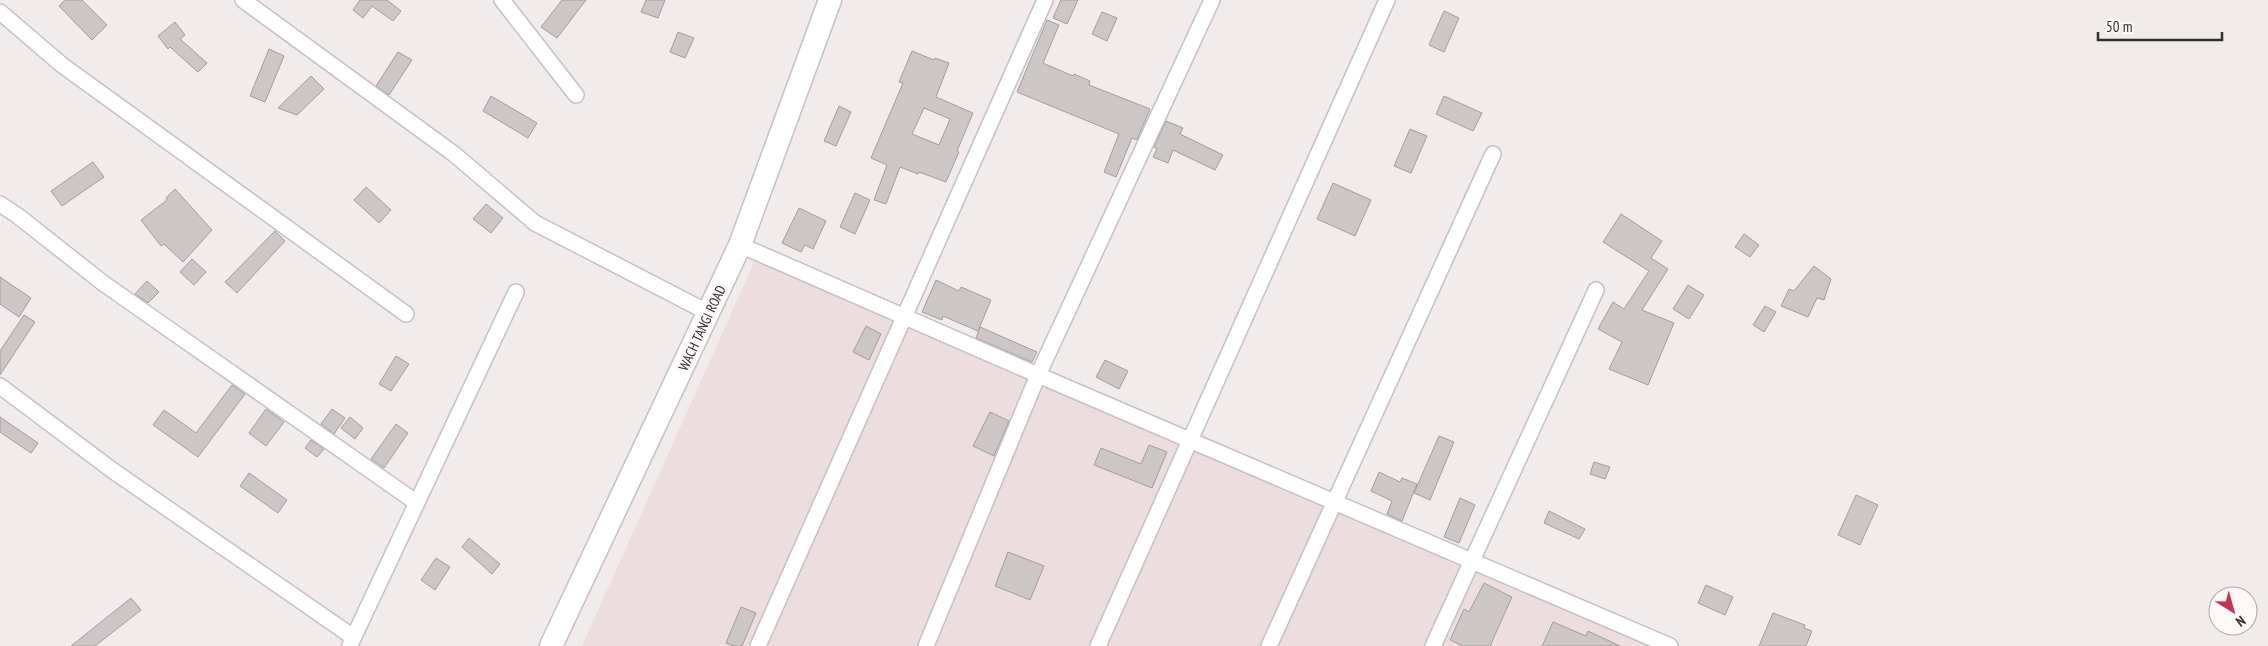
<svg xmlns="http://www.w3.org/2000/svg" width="2268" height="646" viewBox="0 0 2268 646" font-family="'PT Sans Narrow',sans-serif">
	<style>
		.built { fill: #eddddf }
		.building { fill: #cdc6c7; stroke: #a39c9d; fill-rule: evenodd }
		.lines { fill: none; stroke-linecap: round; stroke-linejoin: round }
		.minor-casing { stroke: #c6c0c0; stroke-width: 18 }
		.secondary-casing { stroke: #c6c0c0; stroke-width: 25 }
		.minor { stroke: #fff; stroke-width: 15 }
		.secondary { stroke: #fff; stroke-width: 22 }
		.labels { text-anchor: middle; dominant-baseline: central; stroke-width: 5; stroke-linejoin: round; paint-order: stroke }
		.street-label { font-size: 14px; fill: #312e2e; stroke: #fff8f8 }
	</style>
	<rect width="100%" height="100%" fill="#f1ebeb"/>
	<!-- built -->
	<path class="built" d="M761,247L1658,646H582Z"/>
	<!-- building -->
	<path class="building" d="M65,0H82L107,25L92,40L59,6Z
		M360,0H387L401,11L393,21L372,6L363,18L353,10Z
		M562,0H586L557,38L541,27Z
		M646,0H665L658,18L641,12Z
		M1061,0H1078L1067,24L1053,18Z
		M1444,11L1459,18L1444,52L1429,45Z
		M1102,12L1117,18L1107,41L1092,34Z
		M1047,20L1059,25L1043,63L1073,76L1074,74L1090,81L1089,85L1150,109L1137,140L1132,138L1116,177L1104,172L1119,134L1017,92Z
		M175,22L185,35L180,39L207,63L198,72L170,47L168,49L158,36Z
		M678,32L694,38L685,58L670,52Z
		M269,49L284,56L265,102L250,96Z
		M912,51L934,60L935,58L949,63L936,97L973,113L957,151L959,152L946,182L919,172L918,174L900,167L886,204L874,200L887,165L871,158L903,83L899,82ZM924,108L950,119L939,145L912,134Z
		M398,52L412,60L389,95L376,86Z
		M311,76L324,89L297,115L278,108Z
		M491,96L537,123L528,138L483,111Z
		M1444,96L1482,113L1473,131L1436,114Z
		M839,106L851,112L836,146L824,141Z
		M1166,121L1183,128L1180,134L1223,155L1215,170L1173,150L1168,163L1153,157L1157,149L1154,147Z
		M1410,129L1427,136L1411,173L1394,166Z
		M93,162L104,177L62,206L51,191Z
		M1333,183L1371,200L1355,236L1317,219Z
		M366,187L391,210L379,223L354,200Z
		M175,189L212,230L183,262L164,244L161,246L141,220L167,200L166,198Z
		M855,193L870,200L855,234L840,227Z
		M486,204L503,218L491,233L473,219Z
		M799,208L826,221L813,249L805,245L801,252L782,243Z
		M1621,214L1662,241L1651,258L1668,269L1642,310L1674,323L1648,385L1609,369L1622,342L1598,329L1613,302L1624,309L1649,271L1603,242Z
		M275,231L285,241L237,293L225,282Z
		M1744,234L1759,245L1750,257L1735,247Z
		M192,259L206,272L194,285L180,272Z
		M1814,266L1831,279L1824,300L1817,298L1808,317L1781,306L1789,289L1794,291Z
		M0,277L31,298L19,317L0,304Z
		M936,280L959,291L961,287L991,300L978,331L943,316L942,320L922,312Z
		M147,281L159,292L148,303L135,294Z
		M1688,285L1704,295L1689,319L1673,309Z
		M1765,306L1776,312L1764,332L1753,325Z
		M24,315L35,322L0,375V351Z
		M866,326L881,334L869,360L853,352Z
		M980,327L1037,352L1032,362L976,338Z
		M396,356L409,364L391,391L379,384Z
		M1105,360L1128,371L1119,389L1096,377Z
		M232,385L245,394L198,457L153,425L164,410L196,433Z
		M266,409L284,422L266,446L249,433Z
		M332,409L345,418L334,434L321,424Z
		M990,412L1009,421L994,456L973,446Z
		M0,417L38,443L31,453L0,432Z
		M350,417L363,428L355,439L341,428Z
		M396,424L408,433L384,468L371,459Z
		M1439,436L1454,442L1430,500L1414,493Z
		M311,440L324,449L317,457L305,448Z
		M1149,445L1167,452L1152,488L1094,465L1101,448L1141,464Z
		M1594,462L1610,467L1605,479L1590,474Z
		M1379,472L1400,482L1402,478L1417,484L1402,521L1387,514L1392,501L1371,491Z
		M249,473L287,500L278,513L240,486Z
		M1856,495L1878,505L1860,545L1838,535Z
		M1460,498L1475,505L1459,543L1444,537Z
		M1549,511L1585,529L1579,539L1544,523Z
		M469,538L500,564L492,574L462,547Z
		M1008,552L1044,566L1030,600L995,586Z
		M436,558L450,567L435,590L421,580Z
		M1484,583L1512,597L1490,646H1463L1450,640L1464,609L1469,612Z
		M1706,585L1733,597L1725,615L1698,603Z
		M131,598L141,610L95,646H71Z
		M741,607L756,613L742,646H734L726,643Z
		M1773,613L1805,625L1804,628L1812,631L1806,646H1759Z
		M1553,622L1586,636L1588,631L1620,646H1542Z"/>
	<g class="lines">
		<defs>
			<path id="minor" d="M243,0L454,154L535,223L709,313
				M502,0L576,95
				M0,12L62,65L406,314
				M0,204L18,216L103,283L417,503
				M740,245L1038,375L1670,646
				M0,386L112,470L353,637
				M350,645L516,292
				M758,646L1045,0
				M926,646L1038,375L1212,0
				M1098,646L1387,0
				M1269,646L1493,154
				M1433,646L1596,290"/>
			<path id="secondary" d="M551,646L740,245L830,0"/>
		</defs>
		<!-- minor casing -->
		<use href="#minor" class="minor-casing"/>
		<!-- secondary casing -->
		<use href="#secondary" class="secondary-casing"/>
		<!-- minor -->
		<use href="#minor" class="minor"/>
		<!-- secondary -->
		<use href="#secondary" class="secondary"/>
	</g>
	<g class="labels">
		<!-- street labels -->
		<g class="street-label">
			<text transform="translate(702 328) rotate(-65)">WACH TANGI ROAD</text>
		</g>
	</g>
	<!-- north arrow -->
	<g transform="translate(2233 611) rotate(143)"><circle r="24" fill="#fff8f8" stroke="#ada7a7"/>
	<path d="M0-4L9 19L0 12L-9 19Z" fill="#c33354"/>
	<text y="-8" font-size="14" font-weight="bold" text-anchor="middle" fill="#312e2e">N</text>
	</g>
	<!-- scale -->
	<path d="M2098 32v8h124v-8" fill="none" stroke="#312e2e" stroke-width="2.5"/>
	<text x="2106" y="32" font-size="15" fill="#312e2e" stroke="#fff8f8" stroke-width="4" paint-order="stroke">50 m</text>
</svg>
